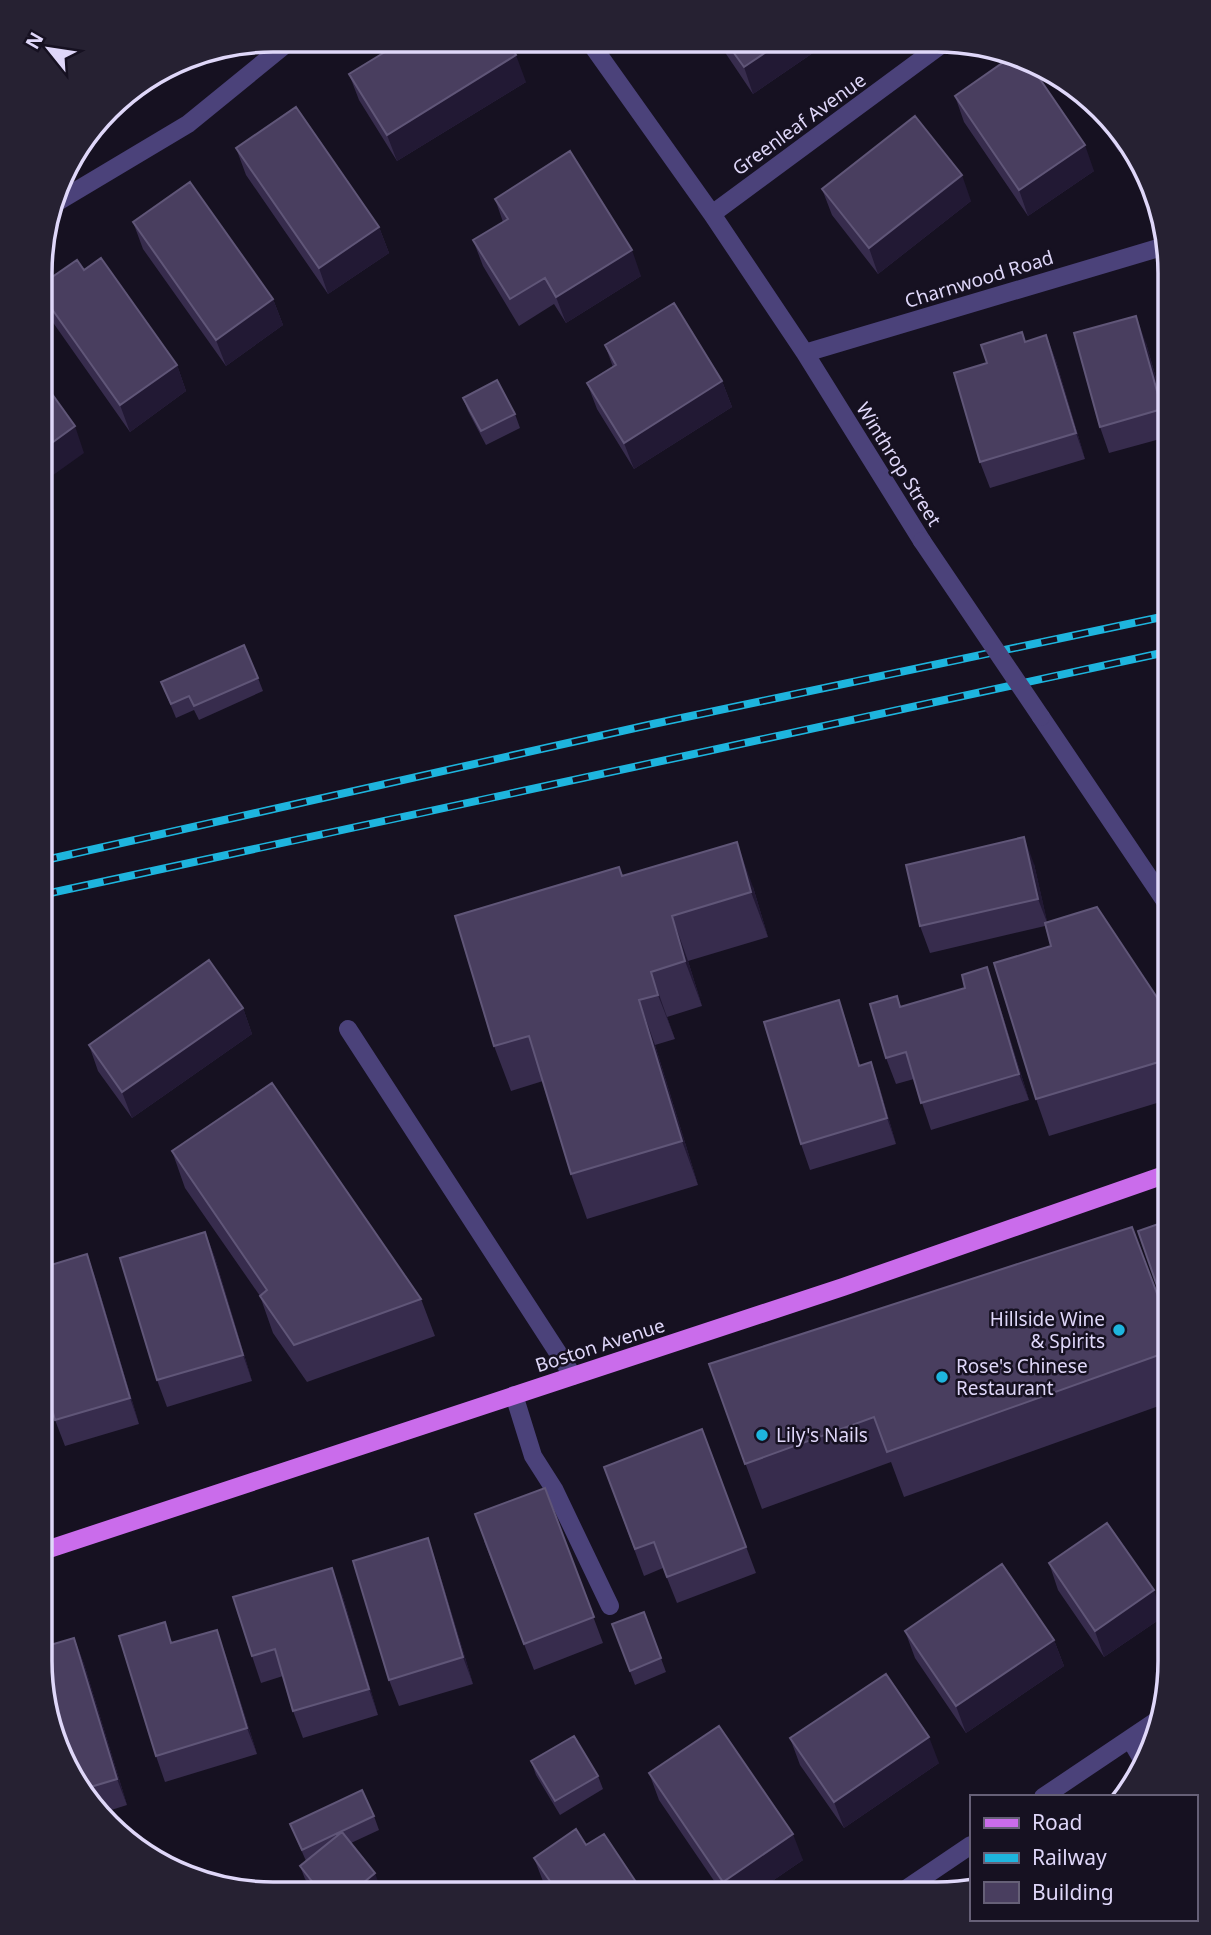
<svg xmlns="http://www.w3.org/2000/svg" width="1211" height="1935" viewBox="0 0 1211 1935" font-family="'Noto Sans',sans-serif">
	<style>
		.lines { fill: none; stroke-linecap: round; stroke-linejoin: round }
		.minor { stroke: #4b427a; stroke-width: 18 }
		.major { stroke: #ca6ceb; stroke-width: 18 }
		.rail-casing { stroke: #1eb5de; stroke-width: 8 }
		.rail { stroke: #161121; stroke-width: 5; stroke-dasharray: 16; stroke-linecap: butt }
		.minor-bridge { stroke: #4b427a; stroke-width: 18 }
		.wall { fill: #372c4d }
		.shaded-wall { fill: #221934 }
		.building { fill: #493e5f; stroke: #605678; stroke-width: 2 }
		.poi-dot { fill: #1eb5de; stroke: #161121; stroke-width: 2.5 }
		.labels { text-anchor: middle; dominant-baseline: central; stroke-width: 5; stroke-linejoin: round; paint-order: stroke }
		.street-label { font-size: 19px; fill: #dfd7f9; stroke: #161121 }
		.poi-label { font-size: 19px; fill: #dfd7f9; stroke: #161121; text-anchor: start }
		.rim { fill: none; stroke: #dfd7f9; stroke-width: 3.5 }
	</style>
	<rect width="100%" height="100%" fill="#161121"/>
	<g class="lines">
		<!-- minor -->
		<path class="minor" d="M589,41L712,214L805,353L922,541
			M54,204L188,124L291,40
			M712,214L945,42
			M805,353L1165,246
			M1041,717L1171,910
			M348,1029L573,1376
			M514,1395L533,1456L554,1489L610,1606
			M1130,1739L1144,1763
			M1043,1797L1162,1717
			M897,1895L971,1845"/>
		<!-- major -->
		<path class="major" d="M40,1552L843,1287L1170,1173"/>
		<defs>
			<path id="rail" d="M41,861L653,724L1171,615
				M41,895L1171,651"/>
		</defs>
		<!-- rail casing -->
		<use href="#rail" class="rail-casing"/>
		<!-- rail -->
		<use href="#rail" class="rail"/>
		<!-- minor-bridge -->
		<path class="minor-bridge" d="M922,541L1041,717"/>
	</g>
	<!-- wall -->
	<path class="wall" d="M718,42H829L753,94Z
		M349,74L526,82L397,161L359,100Z
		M1075,87L1080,89L1125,148L1119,152Z
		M955,96L1094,171L1028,216L964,122Z
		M236,148L379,227L389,253L328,294L246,175Z
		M822,189L971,201L878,274L832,215Z
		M495,199L641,276L566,323L554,304L519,326L483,266L473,240L503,222Z
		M133,222L273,299L283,325L226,366L143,249Z
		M84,270L177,365L186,391L130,432L47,314L42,302V284Z
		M1046,335L1056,361L1085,459L990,488L980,462L987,363L1025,342Z
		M1146,343L1171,431V436L1109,453L1100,427Z
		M605,345L722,381L732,407L634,469L597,409L587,383L613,367Z
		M463,398L515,414L520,428L486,445L468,411Z
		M258,678L263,691L199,720L194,710L176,718L161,682Z
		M1034,864L1047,922L1170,1017V1099L1049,1136L1036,1099L1051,946L1045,926L930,953L920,926Z
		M623,876L753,887L768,937L688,961L702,1006L667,1017L675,1039L655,1045L698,1185L587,1219L571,1174L543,1081L511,1091L494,1046Z
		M996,994L1029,1100L931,1130L914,1079L896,1084L886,1058L897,996L901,1007Z
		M839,1000L860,1065L871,1062L880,1089L896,1144L810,1170L801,1144Z
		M243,1008L252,1034L132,1118L98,1071L89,1045Z
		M172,1151L421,1299L435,1336L307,1382L273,1333L260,1296L185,1188Z
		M205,1232L215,1258L252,1381L167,1407L157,1380Z
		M87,1254L96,1280L139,1424L65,1446L55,1420Z
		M1170,1328V1402L904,1497L891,1462L762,1509L709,1364Z
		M702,1429L756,1573L677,1603L663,1568L644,1576L604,1467Z
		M545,1488L603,1643L534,1670L484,1541Z
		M428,1538L437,1565L473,1684L399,1706L389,1680Z
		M1049,1563L1163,1617L1104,1657L1058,1590Z
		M342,1594L378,1715L303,1738L293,1711L283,1676L261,1683L252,1656Z
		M644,1612L666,1672L635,1685L612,1624Z
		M905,1631L1054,1640L1064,1666L966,1733L915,1658Z
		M74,1638L84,1664L127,1805L105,1812L58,1750Z
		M226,1656L257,1754L165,1782L156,1756Z
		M790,1738L939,1763L844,1828L800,1765Z
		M531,1761L598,1776L603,1789L560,1815L536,1775Z
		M649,1773L803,1860L753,1894H723L659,1800Z
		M374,1816L379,1830L351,1843L380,1887L373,1893H316L305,1879L300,1866L306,1861L290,1824Z
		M586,1845L644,1894H550L544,1884L534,1858Z"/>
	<!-- shaded-wall -->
	<path class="shaded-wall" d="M781,42H829L753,94L744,67Z
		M516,55L526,82L397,161L387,135Z
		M1111,129L1125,148L1119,152Z
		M1085,145L1094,171L1028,216L1019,190Z
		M962,175L971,201L878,274L869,248Z
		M379,227L389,253L328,294L319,268Z
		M632,250L641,276L566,323L556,297Z
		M273,299L283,325L226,366L216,340Z
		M1136,316L1146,343L1171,432L1162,409Z
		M1046,335L1056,361L1085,459L1076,433Z
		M177,365L186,391L130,432L120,405Z
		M722,381L732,407L634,469L624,443Z
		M75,426L84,453L42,483V450Z
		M1024,837L1034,864L1048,925L1038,899Z
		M737,842L753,887L768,937L751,892Z
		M672,916L688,961L702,1006L685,961Z
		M987,967L996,994L1029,1100L1019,1074Z
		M651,972L667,1017L675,1039L658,995Z
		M639,1000L655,1045L698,1185L682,1141Z
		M839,1000L848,1026L868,1092L859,1066Z
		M243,1008L252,1034L132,1118L122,1092Z
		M1170,1053V1084L1162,1061Z
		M871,1062L880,1089L896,1144L887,1118Z
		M205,1232L215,1258L252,1381L243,1355Z
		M87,1254L96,1280L139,1424L130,1398Z
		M428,1538L437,1565L473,1684L463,1657Z
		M332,1568L342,1594L378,1715L369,1689Z
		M1154,1590L1163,1617L1104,1657L1095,1631Z
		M217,1630L226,1656L257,1754L247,1728Z
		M74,1638L84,1664L127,1805L117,1779Z
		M1054,1640L1064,1666L966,1733L956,1706Z
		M929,1737L939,1763L844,1828L834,1802Z
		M793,1834L803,1860L753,1894H727L723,1882Z
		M375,1873L380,1887L373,1893H351Z"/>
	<!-- building -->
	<path class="building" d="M403,41H507L516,55L387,135L349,74Z
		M726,42H781L744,67Z
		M1008,59L1033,69L1085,145L1019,190L955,96Z
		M296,107L379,227L319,268L236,148Z
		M915,116L962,175L869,248L822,189Z
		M570,151L632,250L556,297L545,278L510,299L473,240L508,219L495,199Z
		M190,182L273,299L216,340L133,222Z
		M101,258L177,365L120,405L42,295V284L77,260L84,270Z
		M674,303L722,381L624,443L587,383L616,365L605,345Z
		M1171,307V341L1162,309Z
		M1136,316L1162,409L1100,427L1074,333Z
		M1022,332L1025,342L1046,335L1076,433L980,462L954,373L987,363L981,345Z
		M42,380L75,426L42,450Z
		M497,380L515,414L481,431L463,398Z
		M244,645L258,678L194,706L189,696L171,704L161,682Z
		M1024,837L1038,899L920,926L906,865Z
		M737,842L751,892L672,916L685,961L651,972L658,995L639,1000L682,1141L571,1174L529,1036L494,1046L455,916L619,867L622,876Z
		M1097,907L1170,1017V1053L1162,1061L1036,1099L994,963L1051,946L1045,923Z
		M209,960L243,1008L122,1092L89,1045Z
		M987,967L1019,1074L921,1103L906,1052L886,1058L870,1004L897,996L900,1007L965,988L962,975Z
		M839,1000L859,1066L871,1062L887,1118L801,1144L764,1022Z
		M272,1083L421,1299L294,1345L260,1296L267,1290L172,1151Z
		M1170,1220V1323L1138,1231Z
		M1132,1227L1170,1328V1351L887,1452L874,1417L745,1464L709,1364Z
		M205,1232L243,1355L157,1380L120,1258Z
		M87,1254L130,1398L55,1420L41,1371V1268Z
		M702,1429L746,1547L667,1577L654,1542L635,1549L604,1467Z
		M545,1488L594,1617L524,1644L475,1514Z
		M1107,1523L1154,1590L1095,1631L1049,1563Z
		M428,1538L463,1657L389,1680L353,1561Z
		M1002,1564L1054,1640L956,1706L905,1631Z
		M332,1568L369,1689L293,1711L275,1649L252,1656L233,1597Z
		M644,1612L661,1658L630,1671L612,1624Z
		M165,1622L171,1643L217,1630L247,1728L156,1756L119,1636Z
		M74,1638L117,1779L87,1788L58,1750L40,1661V1648Z
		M886,1674L929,1737L834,1802L790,1738Z
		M719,1726L793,1834L723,1882L649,1773Z
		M574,1736L598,1776L555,1801L531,1761Z
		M362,1790L374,1816L302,1850L290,1824Z
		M576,1829L586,1845L604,1834L644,1894H559L534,1858Z
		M342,1832L375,1873L351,1893H321L300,1866Z"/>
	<!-- markers -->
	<g class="poi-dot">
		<circle cx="1119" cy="1330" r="7"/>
		<circle cx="942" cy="1377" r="7"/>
		<circle cx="762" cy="1435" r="7"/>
	</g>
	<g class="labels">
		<!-- street labels -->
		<g class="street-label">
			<text transform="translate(799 124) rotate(-36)">Greenleaf Avenue</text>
			<text transform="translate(979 279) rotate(-17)">Charnwood Road</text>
			<text transform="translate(899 464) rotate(58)">Winthrop Street</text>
			<text transform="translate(600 1345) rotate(-18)">Boston Avenue</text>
		</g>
		<!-- poi labels -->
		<g class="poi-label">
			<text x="1105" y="1319" text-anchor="end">Hillside Wine<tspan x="1105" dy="22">&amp; Spirits</tspan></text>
			<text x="956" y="1366">Rose's Chinese<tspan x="956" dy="22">Restaurant</tspan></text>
			<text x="776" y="1435">Lily's Nails</text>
		</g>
	</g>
	<!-- crop -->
	<path d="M0 0H1211V1935H0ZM273 52H937A221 221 0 0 1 1158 273V1661A221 221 0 0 1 937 1882H273A221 221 0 0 1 52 1661V273A221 221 0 0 1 273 52Z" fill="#262132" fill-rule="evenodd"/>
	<path class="rim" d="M273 52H937A221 221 0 0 1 1158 273V1661A221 221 0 0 1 937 1882H273A221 221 0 0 1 52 1661V273A221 221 0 0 1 273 52Z"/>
	<!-- legend -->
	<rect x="970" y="1795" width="228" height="126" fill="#161121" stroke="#666077" stroke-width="2"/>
	<rect x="984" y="1818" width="35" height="10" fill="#ca6ceb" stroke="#666077" stroke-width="2"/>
	<text x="1032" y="1830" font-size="21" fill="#dfd7f9">Road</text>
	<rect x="984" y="1853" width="35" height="10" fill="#1eb5de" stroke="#666077" stroke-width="2"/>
	<text x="1032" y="1865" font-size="21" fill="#dfd7f9">Railway</text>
	<rect x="984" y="1882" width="35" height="21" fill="#493e5f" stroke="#666077" stroke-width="2"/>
	<text x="1032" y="1900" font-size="21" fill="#dfd7f9">Building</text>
	<!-- north arrow -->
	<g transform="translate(49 49) rotate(300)" stroke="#161121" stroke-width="5" paint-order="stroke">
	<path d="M0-5L12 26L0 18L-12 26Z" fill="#dfd7f9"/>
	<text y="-10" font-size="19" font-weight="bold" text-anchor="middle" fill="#dfd7f9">N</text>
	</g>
</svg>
